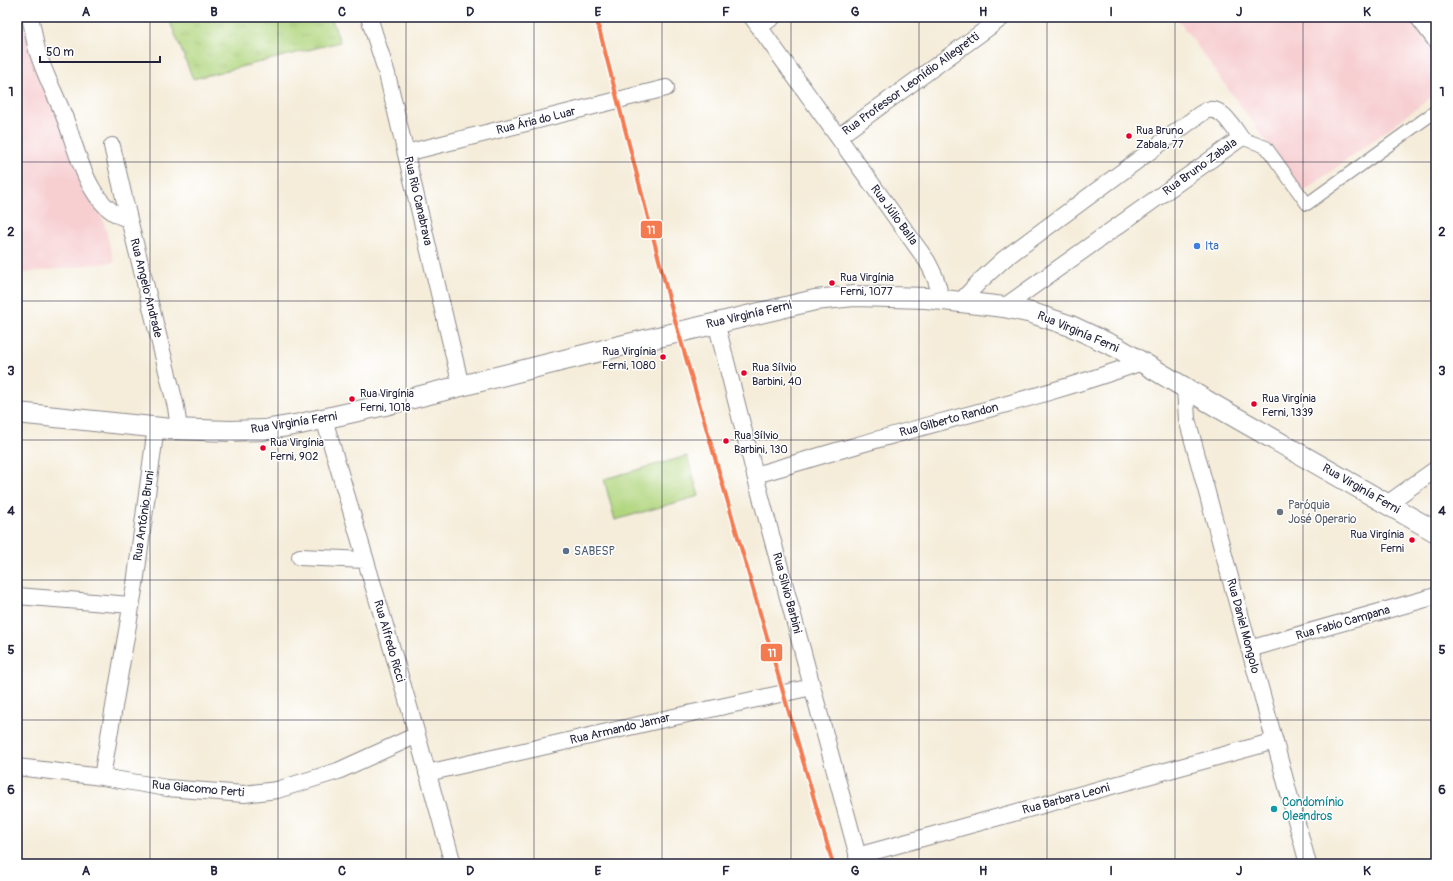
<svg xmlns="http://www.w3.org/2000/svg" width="1453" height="881" viewBox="0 0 1453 881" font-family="Pangolin,sans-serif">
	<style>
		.built { fill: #f7cfd1 }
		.grass { fill: url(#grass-tufts); stroke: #6a7c5d }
		.pitch { fill: #b1d67f; stroke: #6a7c5d }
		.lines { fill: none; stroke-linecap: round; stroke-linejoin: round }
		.pedestrian-casing { stroke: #8c888a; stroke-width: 14 }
		.minor-casing { stroke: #8c888a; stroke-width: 18 }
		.tertiary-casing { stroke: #8c888a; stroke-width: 22 }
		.pedestrian { stroke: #fff; stroke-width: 12 }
		.minor { stroke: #fff; stroke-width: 16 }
		.tertiary { stroke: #fff; stroke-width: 20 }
		.rail-1-casing { stroke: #fff; stroke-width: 7 }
		.rail-1 { stroke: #f47a4f; stroke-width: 4 }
		.grid { fill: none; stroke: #22223b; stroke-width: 1; stroke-opacity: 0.55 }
		.bus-dot { fill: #e4002b; stroke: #fff; stroke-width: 1.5 }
		.shop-dot { fill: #3f7fe0; stroke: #fff; stroke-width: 1.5 }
		.worship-dot { fill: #6b7280; stroke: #fff; stroke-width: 1.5 }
		.service-dot { fill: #5c6f8a; stroke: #fff; stroke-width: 1.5 }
		.culture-dot { fill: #0f9aa8; stroke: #fff; stroke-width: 1.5 }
		.labels { text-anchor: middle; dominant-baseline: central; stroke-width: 3; stroke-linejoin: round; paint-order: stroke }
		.bus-label { font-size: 11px; fill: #22223b; stroke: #fff; text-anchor: start }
		.street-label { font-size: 12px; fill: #22223b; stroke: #fff }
		.shop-label { font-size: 12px; fill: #366cbe; stroke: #fff; text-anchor: start }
		.worship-label { font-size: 12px; fill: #5b616d; stroke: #fff; text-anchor: start }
		.service-label { font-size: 12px; fill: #4e5e75; stroke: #fff; text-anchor: start }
		.culture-label { font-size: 12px; fill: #0d838f; stroke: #fff; text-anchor: start }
		.line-badge { stroke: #fff; stroke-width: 1.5 }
		.badge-label { font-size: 11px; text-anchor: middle; font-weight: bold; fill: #fff }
		.neatline { fill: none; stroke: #22223b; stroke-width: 1.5 }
		.grid-label { font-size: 13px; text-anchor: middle; font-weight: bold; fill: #22223b }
	</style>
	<defs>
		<pattern id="grass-tufts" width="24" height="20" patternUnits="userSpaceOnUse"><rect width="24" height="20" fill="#b1d67f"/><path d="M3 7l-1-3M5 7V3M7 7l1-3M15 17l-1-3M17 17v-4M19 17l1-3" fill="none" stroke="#98b76f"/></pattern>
	</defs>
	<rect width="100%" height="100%" fill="#fff"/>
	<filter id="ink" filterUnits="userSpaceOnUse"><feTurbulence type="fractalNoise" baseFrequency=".025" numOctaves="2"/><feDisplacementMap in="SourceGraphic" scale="8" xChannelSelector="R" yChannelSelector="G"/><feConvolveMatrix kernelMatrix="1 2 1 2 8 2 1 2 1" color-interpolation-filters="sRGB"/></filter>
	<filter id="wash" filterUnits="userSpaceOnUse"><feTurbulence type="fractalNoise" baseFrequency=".012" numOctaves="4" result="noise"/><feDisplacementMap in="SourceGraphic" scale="16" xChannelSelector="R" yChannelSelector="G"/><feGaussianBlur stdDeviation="0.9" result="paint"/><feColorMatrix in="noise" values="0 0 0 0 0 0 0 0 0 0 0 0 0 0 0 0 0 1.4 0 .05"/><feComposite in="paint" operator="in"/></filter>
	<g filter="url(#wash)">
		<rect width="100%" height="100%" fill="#f5edda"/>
		<!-- built -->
		<path class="built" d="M17,17L27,29L85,189L103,219L114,262L17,274Z
			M1176,17H1409L1436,54V94L1303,192Z"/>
		<!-- grass -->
		<path class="grass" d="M168,17H331L340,42L193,79Z"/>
		<!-- pitch -->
		<path class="pitch" d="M687,456L699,496L615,520L604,479Z"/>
	</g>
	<g filter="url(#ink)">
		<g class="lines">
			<defs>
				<path id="pedestrian" d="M1241,138L1266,147L1307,204L1436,111"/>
				<path id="minor" d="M30,17C33,28 34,39 37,50C44,74 57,97 66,121C78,153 89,210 129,219
					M369,17L387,74L461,386
					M752,17L927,261C934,274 939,284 940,299
					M1418,17L1436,41
					M759,27L773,17
					M838,137L1003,17
					M112,146L129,219L176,407L179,429
					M406,153L666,88
					M961,301L980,281L1004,259L1199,115C1202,113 1205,111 1208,110C1223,107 1233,128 1241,138L1004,307
					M716,322L755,475L860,864
					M1185,388L1187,419L1308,864
					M324,419L410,710L453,864
					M755,475C787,466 819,456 851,447C948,419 1047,396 1142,362
					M1387,504L1436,469
					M300,557L365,560
					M17,596L131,605
					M1249,649L1436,596
					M17,767L102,777L167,788L244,794L277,790L338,771L417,735
					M427,773L660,720L812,687
					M102,777L135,584L156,427
					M857,856L1275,741"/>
				<path id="tertiary" d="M17,413L171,429L230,431L264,430L300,424L385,405L620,346L815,300L854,296L926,298L1004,307L1032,313L1071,326L1118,348L1214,405L1436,532"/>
			</defs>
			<!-- pedestrian casing -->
			<use href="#pedestrian" class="pedestrian-casing"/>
			<!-- minor casing -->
			<use href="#minor" class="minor-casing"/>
			<!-- tertiary casing -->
			<use href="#tertiary" class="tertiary-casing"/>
			<!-- pedestrian -->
			<use href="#pedestrian" class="pedestrian"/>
			<!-- minor -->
			<use href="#minor" class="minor"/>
			<!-- tertiary -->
			<use href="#tertiary" class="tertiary"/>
			<defs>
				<path id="rail-1" d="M596,17L672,310L833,864"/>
			</defs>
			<!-- rail-1 casing -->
			<use href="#rail-1" class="rail-1-casing"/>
			<!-- rail-1 -->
			<use href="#rail-1" class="rail-1"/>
		</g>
	</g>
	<!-- grid -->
	<path class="grid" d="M150,17V864M278,17V864M406,17V864M534,17V864M662,17V864M791,17V864M919,17V864M1047,17V864M1175,17V864M1303,17V864M17,162H1436M17,301H1436M17,440H1436M17,580H1436M17,720H1436"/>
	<!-- markers -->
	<g class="bus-dot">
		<circle cx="1129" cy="136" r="3.5"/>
		<circle cx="832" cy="283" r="3.5"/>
		<circle cx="663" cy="357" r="3.5"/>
		<circle cx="744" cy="373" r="3.5"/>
		<circle cx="352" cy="399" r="3.5"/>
		<circle cx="1254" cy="404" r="3.5"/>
		<circle cx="726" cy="441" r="3.5"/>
		<circle cx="263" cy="448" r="3.5"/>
		<circle cx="1412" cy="540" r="3.5"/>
	</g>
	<circle class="shop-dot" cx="1197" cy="246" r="4"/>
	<circle class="worship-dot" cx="1280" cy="512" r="4"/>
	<circle class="service-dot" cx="566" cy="551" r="4"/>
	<circle class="culture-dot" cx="1274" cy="809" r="4"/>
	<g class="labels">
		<!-- bus labels -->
		<g class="bus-label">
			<text x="1136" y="130">Rua Bruno<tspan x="1136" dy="14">Zabala, 77</tspan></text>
			<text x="840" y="277">Rua Virgínia<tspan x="840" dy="14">Ferni, 1077</tspan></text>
			<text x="656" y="351" text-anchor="end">Rua Virgínia<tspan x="656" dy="14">Ferni, 1080</tspan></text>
			<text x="752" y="367">Rua Sílvio<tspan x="752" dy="14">Barbini, 40</tspan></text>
			<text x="360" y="393">Rua Virgínia<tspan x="360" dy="14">Ferni, 1018</tspan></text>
			<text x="1262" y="398">Rua Virgínia<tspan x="1262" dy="14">Ferni, 1339</tspan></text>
			<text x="734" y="435">Rua Sílvio<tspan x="734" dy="14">Barbini, 130</tspan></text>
			<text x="270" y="442">Rua Virgínia<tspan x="270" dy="14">Ferni, 902</tspan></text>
			<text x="1404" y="534" text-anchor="end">Rua Virgínia<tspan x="1404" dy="14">Ferni</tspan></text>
		</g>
		<!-- street labels -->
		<g class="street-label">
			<text transform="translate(911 84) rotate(-36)">Rua Professor Leonídio Allegretti</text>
			<text transform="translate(536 121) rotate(-14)">Rua Ária do Luar</text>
			<text transform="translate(1200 167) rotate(-36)">Rua Bruno Zabala</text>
			<text transform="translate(418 201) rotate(77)">Rua Rio Canabrava</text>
			<text transform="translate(894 215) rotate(54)">Rua Júlio Balla</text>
			<text transform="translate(146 288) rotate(76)">Rua Angelo Andrade</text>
			<text transform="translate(749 315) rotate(-13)">Rua Virginía Ferni</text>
			<text transform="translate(1078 332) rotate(23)">Rua Virginía Ferni</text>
			<text transform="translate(949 420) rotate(-15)">Rua Gilberto Randon</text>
			<text transform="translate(294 423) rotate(-9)">Rua Virginía Ferni</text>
			<text transform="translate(1361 489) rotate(30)">Rua Virginía Ferni</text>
			<text transform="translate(144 516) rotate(-82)">Rua Antônio Bruni</text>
			<text transform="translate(787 593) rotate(75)">Rua Silvio Barbini</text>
			<text transform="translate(1343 623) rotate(-16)">Rua Fabio Campana</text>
			<text transform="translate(1243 626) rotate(75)">Rua Daniel Mongolo</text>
			<text transform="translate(389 641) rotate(74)">Rua Alfredo Ricci</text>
			<text transform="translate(620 729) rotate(-13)">Rua Armando Jamar</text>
			<text transform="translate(198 789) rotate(5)">Rua Giacomo Perti</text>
			<text transform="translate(1066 799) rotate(-15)">Rua Barbara Leoni</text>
		</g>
		<!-- shop labels -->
		<g class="shop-label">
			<text x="1205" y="246">Ita</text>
		</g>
		<!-- worship labels -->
		<g class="worship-label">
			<text x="1288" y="505">Paróquia<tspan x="1288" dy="14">José Operario</tspan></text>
		</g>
		<!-- service labels -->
		<g class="service-label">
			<text x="574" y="551">SABESP</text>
		</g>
		<!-- culture labels -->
		<g class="culture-label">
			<text x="1282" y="802">Condomínio<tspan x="1282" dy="14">Oleandros</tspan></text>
		</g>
	</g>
	<g class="line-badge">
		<rect x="640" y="220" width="23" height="19" rx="4" fill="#f47a4f"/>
		<rect x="760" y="643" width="23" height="19" rx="4" fill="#f47a4f"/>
	</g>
	<g class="badge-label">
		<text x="651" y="234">11</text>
		<text x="772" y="657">11</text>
	</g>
	<!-- margin -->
	<rect width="1453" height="881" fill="none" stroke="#fff" stroke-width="44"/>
	<!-- scale -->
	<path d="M40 56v6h120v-6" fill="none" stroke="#22223b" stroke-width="2"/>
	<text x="46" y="56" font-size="12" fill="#22223b" stroke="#ffffff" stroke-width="3" paint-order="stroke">50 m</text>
	<rect x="22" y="22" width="1409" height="837" class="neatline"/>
	<g class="grid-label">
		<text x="86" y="16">A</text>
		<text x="214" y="16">B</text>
		<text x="342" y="16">C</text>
		<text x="470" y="16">D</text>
		<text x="598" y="16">E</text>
		<text x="726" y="16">F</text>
		<text x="855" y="16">G</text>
		<text x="983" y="16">H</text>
		<text x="1111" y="16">I</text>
		<text x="1239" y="16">J</text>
		<text x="1367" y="16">K</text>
		<text x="11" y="96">1</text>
		<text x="1442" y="96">1</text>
		<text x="11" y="236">2</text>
		<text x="1442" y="236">2</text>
		<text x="11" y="375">3</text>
		<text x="1442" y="375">3</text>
		<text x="11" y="515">4</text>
		<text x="1442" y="515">4</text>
		<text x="11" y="654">5</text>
		<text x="1442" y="654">5</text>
		<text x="11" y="794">6</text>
		<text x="1442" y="794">6</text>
		<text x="86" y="875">A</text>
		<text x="214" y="875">B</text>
		<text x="342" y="875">C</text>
		<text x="470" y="875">D</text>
		<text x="598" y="875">E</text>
		<text x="726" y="875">F</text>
		<text x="855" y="875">G</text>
		<text x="983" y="875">H</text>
		<text x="1111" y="875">I</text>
		<text x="1239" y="875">J</text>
		<text x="1367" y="875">K</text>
	</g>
</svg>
